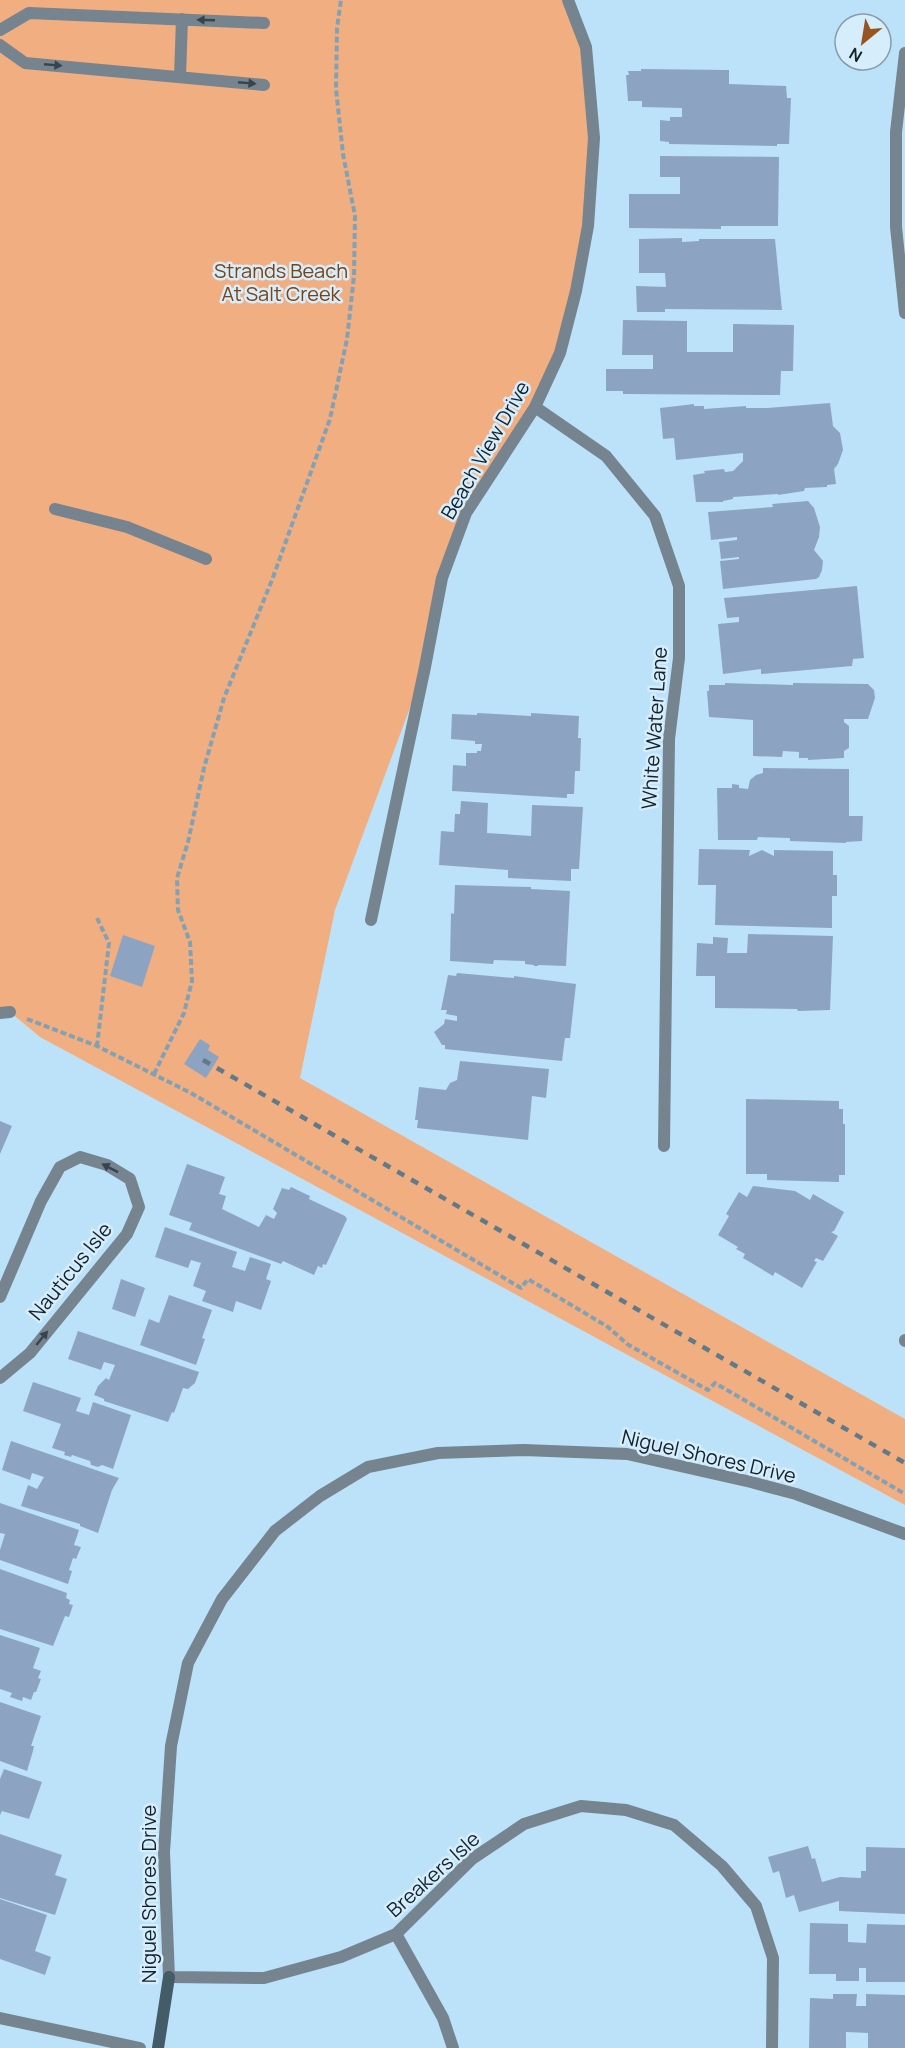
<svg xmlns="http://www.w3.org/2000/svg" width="905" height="2048" viewBox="0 0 905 2048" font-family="Manrope,sans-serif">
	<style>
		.green { fill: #f1ae81 }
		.building { fill: #8ca4c2 }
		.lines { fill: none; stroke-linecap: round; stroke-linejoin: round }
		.path { stroke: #83a1b4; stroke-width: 4; stroke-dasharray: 6 3; stroke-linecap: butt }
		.lane { stroke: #75848e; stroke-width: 12 }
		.street { stroke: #75848e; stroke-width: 12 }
		.secondary { stroke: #445b68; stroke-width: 12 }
		.rail { stroke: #607a89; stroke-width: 4.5; stroke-dasharray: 8 8; stroke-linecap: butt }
		.oneway { fill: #35444d }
		.labels { text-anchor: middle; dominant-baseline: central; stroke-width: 5; stroke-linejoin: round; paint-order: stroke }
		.park-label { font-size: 20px; fill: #7b4315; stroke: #d6edfb }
		.street-label { font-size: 20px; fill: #13222a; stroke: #d6edfb }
	</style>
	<rect width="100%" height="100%" fill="#bce2fa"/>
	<!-- green -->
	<path class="green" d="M0,0H568L586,47L594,138L588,226L560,353L466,513L442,578L425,667L335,910L300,1078L905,1419V1505L40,1037L10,1012L0,1013Z"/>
	<!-- building -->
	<path class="building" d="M641,69L729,70V84L786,86L787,98H791L789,144H777V146L669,144V142L660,141V120L670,121V117H682V108L642,107V101H628L626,75H629L628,71H641Z
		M660,156L779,157L778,226H721V229L629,228V194H680V177H660Z
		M682,238V242L699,241V239H775L782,310L665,309V312H637L636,286L666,287L665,273H639V239Z
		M623,320L687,321V352H733V324L794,325L793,371H781L780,395L623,394V391H606V369H653V355H622Z
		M830,403L833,426L840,433L843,450L838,464L834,469L836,484L827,485V487L805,488L804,491L778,495V494L733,497V499L723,501V502H696L693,475L705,473L704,471L724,469L725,472L733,471L743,461V453L676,460L674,438L663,439L660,408L694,404V406H704V409L746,406V408H767Z
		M808,501L814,508L820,527L819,537L814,550L823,561L822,570L819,577L816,579L723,589L720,561L739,559V557L721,559L719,542L737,540V537L711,540L708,512L773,507L772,504Z
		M857,586L864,658L853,659L852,666L761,674V669L723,674L718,624L739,622V617L727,618L724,598Z
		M725,683L793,685V683L868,684L874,690L875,698L868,719H844V722L849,726V748L844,751V758L808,760V758H799V752L783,751L782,757L753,756V720L709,717L707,691H709V685H725Z
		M477,713L531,716V713L579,716L578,738H581L580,771H575L574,794H567V798L452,791L453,765L466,766V753H477V751H481L482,744H475V741L451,739L452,714L477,715Z
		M763,768L849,769V816H863L862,841L846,842V843L790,841V838L758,837L757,840H718L717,788H732V784L739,785V788L748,789L750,780L756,775L763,773Z
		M461,801L488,803L487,833L531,836L532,805L583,807L579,869H571V881L508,878V870L439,865L441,831L454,832L455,814H460Z
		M699,849L750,850L749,856L762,850L774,856V850L833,851V875H837V896H832V928L715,925L716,885H698Z
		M455,885L531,887V889L570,891L566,966L538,965V966H534V965L525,964V961L494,960L493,964L450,961L451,913L454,914Z
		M748,934L833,936L830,1010L798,1011L797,1009L715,1008V976H696L697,943L713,944V937L728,938L727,953H747Z
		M123,935L155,946L142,987L110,976Z
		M457,973L514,978V976L576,984L570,1038H565L562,1061L445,1049V1045H442L434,1032L444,1024L445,1019L457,1021V1016L446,1014L447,1010H441L448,975L456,976Z
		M200,1039L210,1045L208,1050L219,1057L206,1078L184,1064Z
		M460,1061L549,1069L546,1098L532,1096L528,1140L417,1128L418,1120H415L419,1087L446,1090L450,1083L457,1080Z
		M746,1099L839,1101V1109H843V1124H845V1175H839V1182L767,1180V1174H746Z
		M0,1121L12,1126L0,1154Z
		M187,1164L225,1177L219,1194L226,1196L222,1209L259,1227L266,1215L274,1219L277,1213L273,1209L282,1188L289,1190L291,1187L310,1196L309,1199L345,1216L347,1219L326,1265L323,1264L322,1268L318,1266L314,1275L283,1261L281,1264L189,1230L192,1223L169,1215Z
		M753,1186L795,1191L810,1200L813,1194L844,1212L834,1231L831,1232L838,1236L823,1261L816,1258L814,1261L817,1262L802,1288L775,1272L773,1276L743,1258L745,1254L736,1249L738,1247L718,1235L729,1216L726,1214L739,1192L747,1197Z
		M165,1227L237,1252L232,1267L245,1271L250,1257L271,1264L266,1279L271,1281L261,1310L236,1301L233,1312L202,1301L206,1291L193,1286L201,1263L191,1260L188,1268L155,1257Z
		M121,1279L145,1288L135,1317L112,1309Z
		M169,1295L212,1310L202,1338L205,1339L196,1365L140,1345L149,1319L159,1323Z
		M78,1331L199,1372L195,1383L188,1389L183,1388L174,1413L172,1412L168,1422L104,1401V1399L94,1395L98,1386L106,1378L109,1380L115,1365L104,1362L101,1370L68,1359Z
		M33,1382L81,1398L76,1411L89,1415L93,1402L131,1415L113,1469L102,1465L98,1467L91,1465L90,1461L72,1455L71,1457L64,1455L65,1452L52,1448L61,1424L23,1411Z
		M11,1441L119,1478L112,1490L98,1533L80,1526V1524L21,1506L28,1485L37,1489L44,1477L32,1473L30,1480L2,1470Z
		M0,1503L79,1530L74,1545L81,1547L76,1559L73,1558L69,1570L72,1571L68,1584L0,1560V1550L5,1534L0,1533Z
		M0,1569L67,1593L66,1598L70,1600L69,1604L73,1605L69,1617L65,1616L53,1646L0,1629Z
		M0,1635L40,1648L33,1668L41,1671L38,1678L41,1679L36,1692H34L31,1700L23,1697L22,1701L10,1697L12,1693L0,1689Z
		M0,1702L41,1716L31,1746H34L33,1751L27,1771L0,1761Z
		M4,1769L42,1782L29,1819L2,1811L0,1815V1779Z
		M0,1834L62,1855L55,1875L67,1879L55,1915L0,1898Z
		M808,1846L812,1859L815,1858L822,1882L840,1877L861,1878V1871H866V1847L905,1848V1914L839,1911V1901L799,1912L794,1895L786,1898L779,1871L773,1873L768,1857Z
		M0,1899L47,1915L35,1951L51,1957L45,1975L0,1959Z
		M810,1923L848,1924V1942L866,1943L867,1924L905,1925V1982H866V1968H859V1981H836V1974H809Z
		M833,1994H857L856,2006H866V1994L905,1995V2048H868V2033L846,2032V2048H809L810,1998L833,1999Z"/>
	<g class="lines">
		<!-- path -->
		<path class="path" d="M97,918L109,943L97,1046
			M27,1019L97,1046L191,1093L521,1288L528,1279L608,1327L627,1344L708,1390L715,1383L905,1494
			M154,1074L184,1013L192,981L190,942L178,910L177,878L188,842L204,768L224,698L272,580L330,419L347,339L354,276L355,216L343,154L336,89L337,28L341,0"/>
		<!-- lane -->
		<path class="lane" d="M0,30L29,13L264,23
			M0,45L25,63L264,85
			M180,77L182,19
			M55,509L127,527L206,559"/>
		<!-- street -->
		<path class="street" d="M905,53L896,132V227L905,313
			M535,407L606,456L655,516L679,586V658L669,739L664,1146
			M371,920L425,667L442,578L466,513L535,407L560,353L576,291L588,226L594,138L586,47L568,0
			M0,1013L10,1012
			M0,1297L41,1201L60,1167L80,1157L107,1165L130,1179L139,1207L127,1234L30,1353L0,1378
			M905,1341V1340
			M396,1934L443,2018L453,2048
			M0,2018L140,2048
			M772,2048L773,1958L756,1906L722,1866L674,1825L626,1810L581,1806L524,1824L472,1859L396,1934L341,1957L264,1978L169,1977L164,1852L171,1746L188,1663L222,1599L275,1531L320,1496L368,1467L438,1453L524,1450L627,1454L751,1482L796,1494L905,1534"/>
		<!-- secondary -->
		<path class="secondary" d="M158,2048L169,1977"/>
		<!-- rail -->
		<path class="rail" d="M203,1060L905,1463"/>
	</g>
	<!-- one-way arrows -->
	<defs><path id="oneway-solid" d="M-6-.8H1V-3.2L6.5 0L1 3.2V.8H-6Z" transform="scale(1.5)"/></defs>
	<g class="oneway">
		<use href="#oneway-solid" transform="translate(206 20) rotate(-178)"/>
		<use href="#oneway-solid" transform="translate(53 65) rotate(5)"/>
		<use href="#oneway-solid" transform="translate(247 83) rotate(5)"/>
		<use href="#oneway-solid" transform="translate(110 1168) rotate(-153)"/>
		<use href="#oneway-solid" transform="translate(42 1338) rotate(-51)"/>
	</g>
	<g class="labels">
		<!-- park labels -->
		<g class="park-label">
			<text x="281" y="270">Strands Beach<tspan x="281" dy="23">At Salt Creek</tspan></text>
		</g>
		<!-- street labels -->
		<g class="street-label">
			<text transform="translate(485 450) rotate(-60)">Beach View Drive</text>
			<text transform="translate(654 728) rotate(-86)">White Water Lane</text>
			<text transform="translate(70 1271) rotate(-51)">Nauticus Isle</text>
			<text transform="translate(709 1456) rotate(13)">Niguel Shores Drive</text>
			<text transform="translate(433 1874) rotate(-42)">Breakers Isle</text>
			<text transform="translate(148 1894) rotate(-90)">Niguel Shores Drive</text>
		</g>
	</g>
	<!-- north arrow -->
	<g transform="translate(863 42) rotate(210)"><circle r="28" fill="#d6edfb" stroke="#889ca7" stroke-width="1.5"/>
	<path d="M0-4.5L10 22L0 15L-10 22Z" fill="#955420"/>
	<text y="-9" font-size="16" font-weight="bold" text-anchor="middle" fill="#13222a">N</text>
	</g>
</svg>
